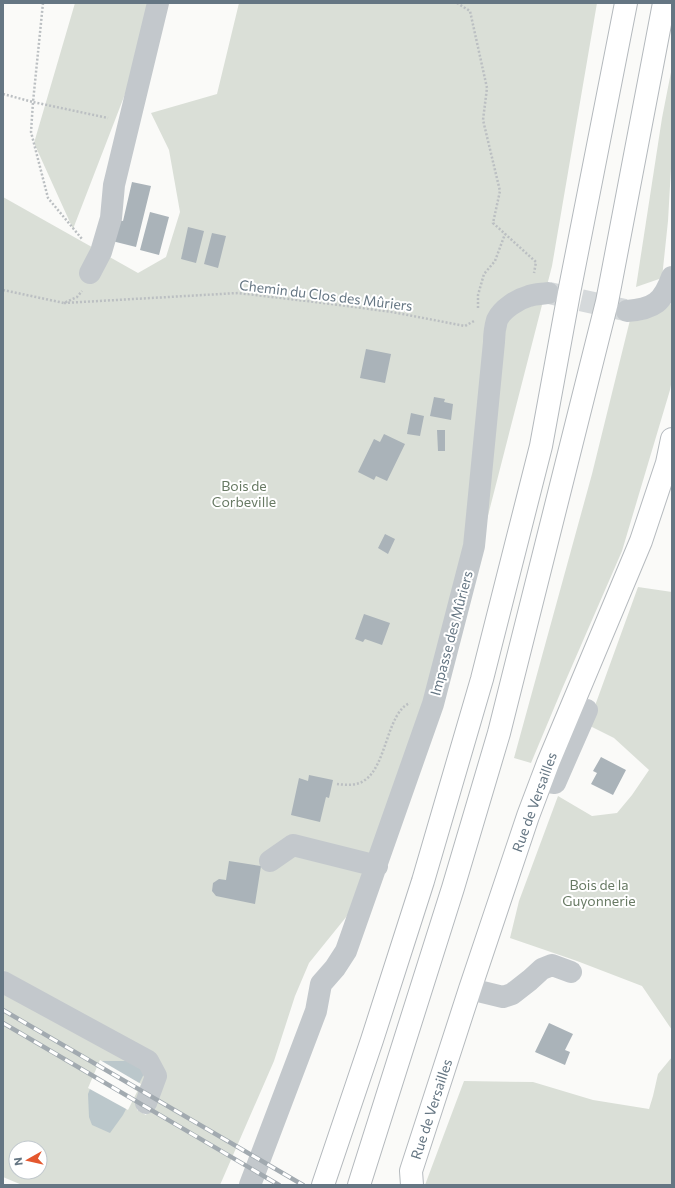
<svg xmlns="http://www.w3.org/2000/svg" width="675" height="1188" viewBox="0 0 675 1188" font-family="Commissioner,sans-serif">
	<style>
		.green { fill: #dadfd7; fill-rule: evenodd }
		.water { fill: #bbc7cb }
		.pier { fill: #fafaf8 }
		.building { fill: #aab3b9 }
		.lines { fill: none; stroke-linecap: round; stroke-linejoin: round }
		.minor-tunnel { stroke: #d5d9db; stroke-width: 22; stroke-dasharray: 22 11; stroke-linecap: butt }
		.major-casing { stroke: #b5babe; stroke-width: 24 }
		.highway-casing { stroke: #b4b9bd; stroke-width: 24 }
		.path { stroke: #bbbfc2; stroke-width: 2.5; stroke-dasharray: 2 2; stroke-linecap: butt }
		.minor { stroke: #c3c8cc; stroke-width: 22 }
		.major { stroke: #fff; stroke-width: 22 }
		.highway { stroke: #fff; stroke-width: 22 }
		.rail-casing { stroke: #a2aab0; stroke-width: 4.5 }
		.rail { stroke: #fff; stroke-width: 3; stroke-dasharray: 9; stroke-linecap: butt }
		.labels { text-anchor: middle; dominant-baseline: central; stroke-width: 4; stroke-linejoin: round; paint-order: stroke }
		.street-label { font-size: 14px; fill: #657683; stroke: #fff }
		.park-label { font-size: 14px; fill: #687a64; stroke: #fff }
	</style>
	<rect width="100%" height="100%" fill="#fafaf8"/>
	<!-- green -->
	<path class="green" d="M75,3H151L137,63L73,229L34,143Z
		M239,3H597L552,266L442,695L351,911L309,963L295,996L274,1061L220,1185H22L3,1177V986L146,1067L151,1080L137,1110L146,1115L163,1078L73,1009L3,970V197L138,273L166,257L180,212L169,150L151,113L217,94ZM16,1148H40V1172H16Z
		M672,67V151L668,221L662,278L636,287L662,118Z
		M672,303V379L670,390L622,551L562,689L531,763L514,758L592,474L630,320L659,313Z
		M638,587L672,592V1030L642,986L577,961L510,938L519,901L558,796L592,816L617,813L632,795L649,770L614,738L588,725Z
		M672,1057V1185H425L464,1081L533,1082L593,1100L649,1109L653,1096L658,1074Z"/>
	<!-- water -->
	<path class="water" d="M101,1061H128L145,1072L123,1115L110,1133L92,1125L89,1117L88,1094Z"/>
	<!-- pier -->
	<path class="pier" d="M100,1060L141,1084L128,1110L88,1088Z"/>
	<!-- building -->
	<path class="building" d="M132,182L151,186L136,247L112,241L117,220L123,221Z
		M150,212L169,217L159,255L140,250Z
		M188,227L204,231L196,263L181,259Z
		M212,233L226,236L218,268L204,264Z
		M366,349L391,354L385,383L360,378Z
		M434,397L445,399L444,402L453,404L451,420L430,416Z
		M411,413L424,416L420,436L407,434Z
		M437,430H445V451H438Z
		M384,434L405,444L387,481L376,476L374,480L358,472L374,439L380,442Z
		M385,534L395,539L388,554L378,548Z
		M364,614L390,623L382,645L365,639L363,642L355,639Z
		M601,757L626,770L613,795L591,784L597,773L593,771Z
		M309,775L333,780L329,798L326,797L320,822L291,815L299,778L308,781Z
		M229,861L261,866L255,904L216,896L212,891L213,883L219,879L226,880Z
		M549,1023L573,1034L565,1050L570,1052L565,1065L535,1052Z"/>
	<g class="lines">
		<!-- minor-tunnel -->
		<path class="minor-tunnel" d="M549,293L625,310"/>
		<defs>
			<path id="major" d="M412,1185L411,1171L470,989L528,816L548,763L641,541L667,463L672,439"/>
			<path id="highway" d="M323,1185L372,1040L423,881L482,679L541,446L569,293L626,3
				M359,1185L453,888L499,733L607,302L664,3"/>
		</defs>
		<!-- major casing -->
		<use href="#major" class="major-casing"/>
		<!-- highway casing -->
		<use href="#highway" class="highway-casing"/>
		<!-- path -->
		<path class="path" d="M43,3L33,102L108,118
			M457,3L470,11L487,88L483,120L500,191L493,223L536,262L534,273
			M3,94L33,102L31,132L48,198L82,239
			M3,290L64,303L77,297L82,291
			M64,303L238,293L332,304L392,312L465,326L474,321
			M478,308V295L484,274L495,261L505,234
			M337,784C346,785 357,786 365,780C387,765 387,712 410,703"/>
		<!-- minor -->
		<path class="minor" d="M90,273L101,252L111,218L114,185L158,3
			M627,311C654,309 663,302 672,277
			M541,781L555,783L587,710
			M270,861L293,845L377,866
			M3,982L148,1061L156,1076L146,1103
			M470,989L503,997L512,994L530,980L542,969L552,965L571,972
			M250,1185L316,1011L321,984L335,968L346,951L433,704L474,546L494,342C494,335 495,327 497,320C502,309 518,299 529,296C535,294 542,294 548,293"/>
		<!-- major -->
		<use href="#major" class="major"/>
		<!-- highway -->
		<use href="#highway" class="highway"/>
		<defs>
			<path id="rail" d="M3,1010L303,1185
				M3,1023L279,1185"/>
		</defs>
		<!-- rail casing -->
		<use href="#rail" class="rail-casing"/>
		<!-- rail -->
		<use href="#rail" class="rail"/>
	</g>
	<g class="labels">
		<!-- street labels -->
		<g class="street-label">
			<text transform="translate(326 295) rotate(7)">Chemin du Clos des Mûriers</text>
			<text transform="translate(451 633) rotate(-75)">Impasse des Mûriers</text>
			<text transform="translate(534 802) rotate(-70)">Rue de Versailles</text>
			<text transform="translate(431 1109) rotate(-72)">Rue de Versailles</text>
		</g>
		<!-- park labels -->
		<g class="park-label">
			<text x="244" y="485">Bois de<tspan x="244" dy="16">Corbeville</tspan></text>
			<text x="599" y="884">Bois de la<tspan x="599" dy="16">Guyonnerie</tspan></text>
		</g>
	</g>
	<!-- border -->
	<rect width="675" height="1188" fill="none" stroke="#657683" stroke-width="8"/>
	<!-- north arrow -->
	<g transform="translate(28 1160) rotate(262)"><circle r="19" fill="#ffffff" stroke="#c1c8cd"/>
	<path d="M0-3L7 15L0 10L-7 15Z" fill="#e4572e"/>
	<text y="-6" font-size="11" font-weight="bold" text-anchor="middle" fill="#657683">N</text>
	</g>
</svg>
